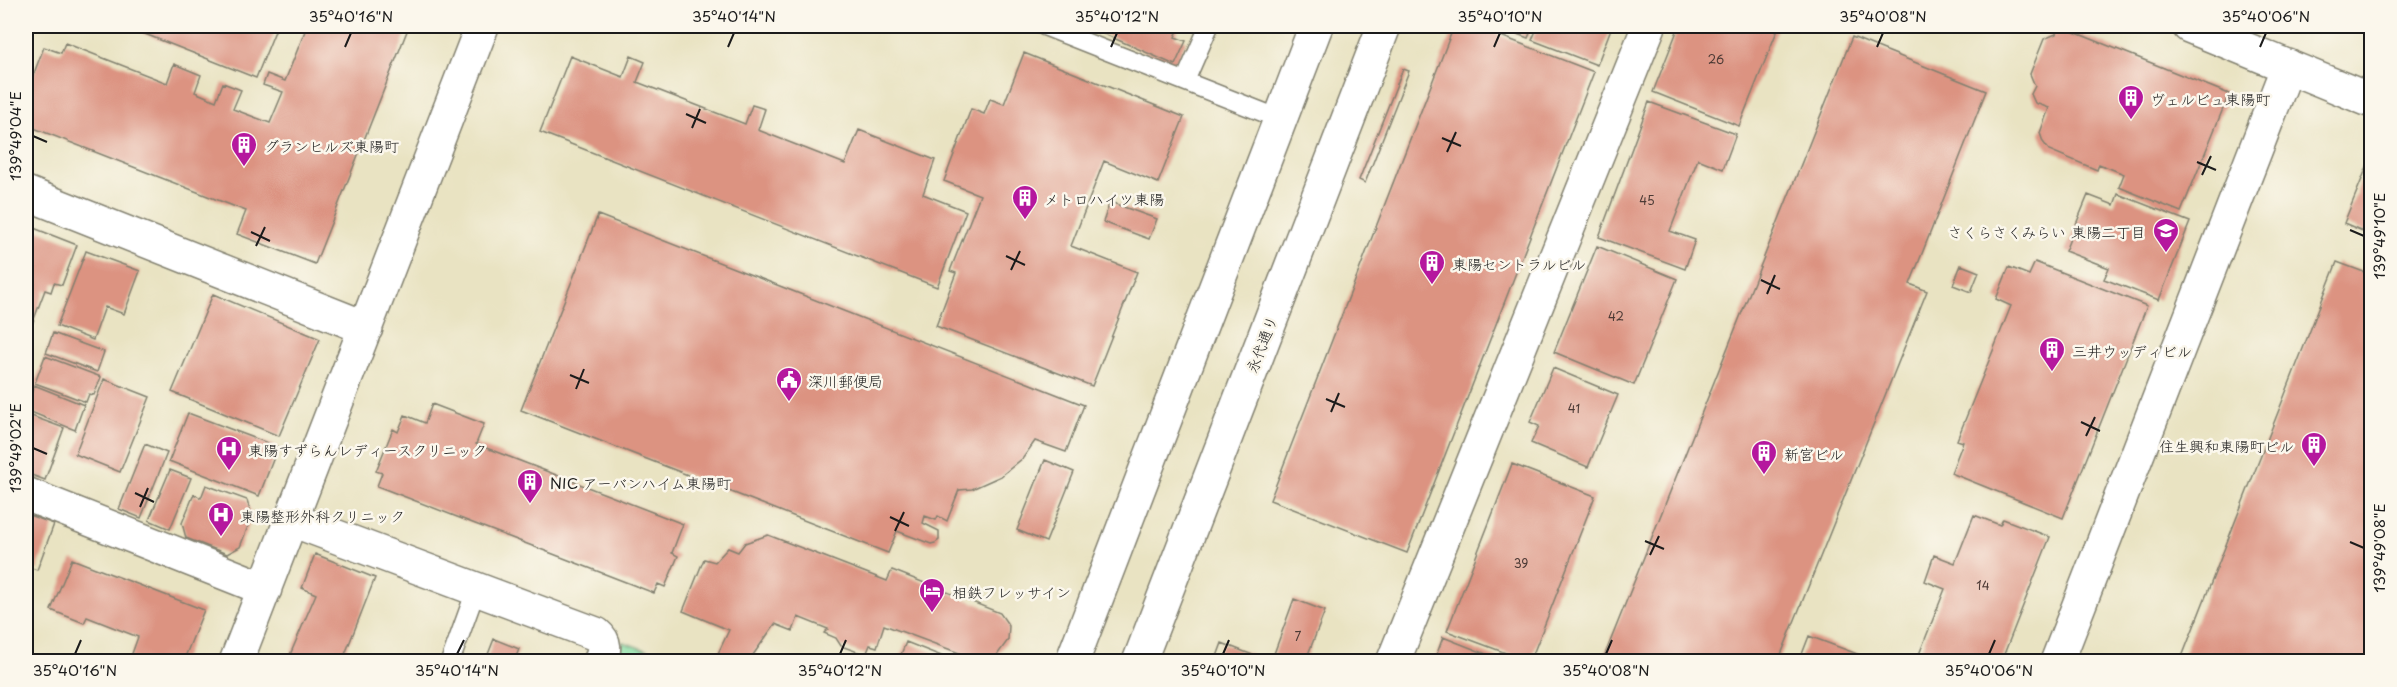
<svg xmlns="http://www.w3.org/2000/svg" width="2397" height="687" viewBox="0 0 2397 687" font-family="'Playpen Sans','Klee One',sans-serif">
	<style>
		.green { fill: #85dea3; stroke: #507d60; stroke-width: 1.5 }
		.building { fill: #dc9381 }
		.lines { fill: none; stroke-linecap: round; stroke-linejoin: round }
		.service-casing { stroke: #82806f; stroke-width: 21 }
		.minor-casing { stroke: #82806f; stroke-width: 36 }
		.primary-casing { stroke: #82806f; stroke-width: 36 }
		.service { stroke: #fff; stroke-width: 18 }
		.minor { stroke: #fff; stroke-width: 33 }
		.primary { stroke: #fff; stroke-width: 33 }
		.ticks { fill: none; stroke: #1c1c1c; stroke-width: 2 }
		.labels { text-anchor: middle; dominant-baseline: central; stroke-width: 5; stroke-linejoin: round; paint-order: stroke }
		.number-label { font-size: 12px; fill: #4c3a35 }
		.poi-label { font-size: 15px; fill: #1c1c1c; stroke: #fbf7ec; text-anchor: start }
		.street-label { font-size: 15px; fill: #1c1c1c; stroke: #fbf7ec }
		.neatline { fill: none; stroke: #1c1c1c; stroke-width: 2 }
		.ticks-label { font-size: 15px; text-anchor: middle; fill: #1c1c1c }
	</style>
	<rect width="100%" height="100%" fill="#fbf7ec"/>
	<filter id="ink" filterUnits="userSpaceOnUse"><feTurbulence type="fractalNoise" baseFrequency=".0167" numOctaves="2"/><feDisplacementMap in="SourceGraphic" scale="12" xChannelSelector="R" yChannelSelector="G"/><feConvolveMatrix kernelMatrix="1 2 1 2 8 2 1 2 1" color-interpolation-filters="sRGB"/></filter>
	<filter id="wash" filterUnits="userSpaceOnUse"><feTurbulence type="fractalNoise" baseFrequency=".008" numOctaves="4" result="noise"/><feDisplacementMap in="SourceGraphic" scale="24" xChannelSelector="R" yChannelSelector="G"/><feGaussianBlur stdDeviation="1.35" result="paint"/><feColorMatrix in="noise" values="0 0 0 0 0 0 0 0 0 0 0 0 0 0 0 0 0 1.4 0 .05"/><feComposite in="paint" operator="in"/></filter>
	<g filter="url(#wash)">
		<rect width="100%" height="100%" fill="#e9e3c2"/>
		<!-- green -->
		<path class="green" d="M623,642L676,661L616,662Z"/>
		<g id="blocks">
			<!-- building -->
			<path class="building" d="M143,26H277L256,78L140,32Z
				M307,26H409L315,264L237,234L246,211L26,125V94L44,47L61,53L65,43L167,83L174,64L201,75L195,92L216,101L223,83L241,90L233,109L270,123L283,92L263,85L267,74L285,81Z
				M1086,26H1180L1175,37L1186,41L1175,65Z
				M1454,26H1475L1594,72L1407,553L1270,500Z
				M1495,26H1533L1528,38Z
				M1538,26H1612L1597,65L1532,40Z
				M1679,26H1779L1739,126L1653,92Z
				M2059,26L2229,94L2181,212L2119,187L2124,174L2099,164L2097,170L2049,150L2043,142L2040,133L2049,108L2035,103L2031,94L2035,86L2030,74L2044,39L2056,34Z
				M1852,37L1986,91L1910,284L1927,291L1778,662H1602Z
				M1024,53L1184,117L1158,183L1104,161L1071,246L1137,272L1092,386L936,326L956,273L950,271L980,195L944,181L971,109L984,114L990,99L1004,104Z
				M570,56L623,77L631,56L645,62L637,82L745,124L752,105L765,109L758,130L845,164L859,130L935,160L923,194L966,211L937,287L540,132Z
				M1403,69L1409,71L1365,183L1359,180Z
				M1649,102L1736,134L1723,169L1698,159L1670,231L1695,240L1685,269L1599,237Z
				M2371,157H2372V235L2344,223Z
				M2118,194L2190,222L2159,300L2104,279L2109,268L2065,251L2088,195L2114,205Z
				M1110,202L1157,219L1149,239L1103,222Z
				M598,215L1084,405L1066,452L1035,441L1023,458L1001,476L972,489L959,490L947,521L938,516L936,520L925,516L923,523L939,531V540L935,543L931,544L897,531L888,553L521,410Z
				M26,225L77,245L62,285L54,283L51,292L45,290L26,340Z
				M1597,246L1677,279L1634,385L1554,352Z
				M86,251L140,271L124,314L105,307L93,340L57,326Z
				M2035,262L2147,306L2063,518L1951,473L1963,442L1957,440L2011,306L1996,299L2009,267L2029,275Z
				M2337,262L2372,275V662H2180Z
				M1961,265L1979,272L1971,292L1953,285Z
				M213,294L320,339L279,436L172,392Z
				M53,333L104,352L97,372L46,353Z
				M45,356L101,377L94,395L89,394L86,402L35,383Z
				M1553,368L1618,395L1588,467L1531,443L1539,426L1530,422Z
				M104,379L150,397L120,472L75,454Z
				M34,385L84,405L75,430L26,410Z
				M432,404L484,424L476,444L683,524L672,553L678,556L665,587L658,584L654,593L377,486L382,473L376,471L393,429L398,432L405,415L425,423Z
				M188,413L278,447L259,496L169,461Z
				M26,414L64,428L45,480L26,473Z
				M145,444L167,453L141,518L119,509Z
				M1045,460L1074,472L1046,542L1017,530Z
				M1512,464L1595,496L1530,662L1447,631Z
				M170,470L191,478L170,529L149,520Z
				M206,485L247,500L252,516L240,547L227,554L186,538L182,523L194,494L201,498Z
				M26,514L54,524L37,570L26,566Z
				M1974,515L2000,525L2003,519L2050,537L2001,662H1916L1945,589L1925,581L1934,555L1955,563Z
				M768,535L887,581L892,570L1000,613L1009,626L1008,640L995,658L988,661L978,660L884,625L877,647L870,645L866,655L841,646L836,638L824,633L828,629L798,617L793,631L775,624L748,662H724L716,658L729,630L683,611L704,559L715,562L728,548L738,552L745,543Z
				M315,554L375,578L342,662H287L316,594L302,588Z
				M72,559L204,610L183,662H129L138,637L87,617L84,623L51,610Z
				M1294,599L1325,611L1305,662H1271Z
				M1809,636L1876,661V662H1799Z
				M1443,637L1504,661V662H1434Z
				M494,639L519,649L514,662H485Z
				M906,642L954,661V662H898Z
				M1222,643L1268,661V662H1215Z
				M270,655L285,662H267Z"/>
		</g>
	</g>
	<g filter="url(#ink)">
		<use href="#blocks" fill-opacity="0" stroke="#82806f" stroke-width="1.5"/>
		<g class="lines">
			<defs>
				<path id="service" d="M1044,26L1280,119
					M1185,81L1209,26
					M450,662L476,590"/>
				<path id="minor" d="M2189,26L2372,101
					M26,193L366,328
					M26,494L265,589
					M292,520L596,634C606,642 605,650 600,662
					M236,662L482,26
					M1393,662L1649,26
					M2057,662L2288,66"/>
				<path id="primary" d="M1072,662L1316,26
					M1139,662L1384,26"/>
			</defs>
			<!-- service casing -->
			<use href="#service" class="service-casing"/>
			<!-- minor casing -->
			<use href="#minor" class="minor-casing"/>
			<!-- primary casing -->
			<use href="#primary" class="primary-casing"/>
			<!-- service -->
			<use href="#service" class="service"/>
			<!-- minor -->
			<use href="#minor" class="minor"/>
			<!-- primary -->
			<use href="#primary" class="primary"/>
		</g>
	</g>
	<!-- ticks -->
	<path class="ticks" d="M345,47L351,33M728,47L734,33M1111,47L1117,33M1494,47L1500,33M1877,47L1883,33M2260,47L2266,33M686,114L706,123M692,128L700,109M33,136L47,142M1442,138L1461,146M1447,152L1456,132M2197,162L2216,170M2202,175L2211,156M2350,230L2364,236M251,232L270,241M256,246L265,227M1006,256L1025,265M1011,270L1020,251M1761,280L1780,289M1767,294L1775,275M570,375L589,383M576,389L584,369M1326,399L1345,407M1331,412L1339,393M2081,422L2100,431M2086,436L2095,417M33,448L47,454M135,493L154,502M140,507L148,488M890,517L909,526M895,531L904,512M1645,541L1664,549M2350,542L2364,548M1650,555L1659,536M75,654L81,640M457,654L464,640M840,654L846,640M1223,654L1229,640M1606,654L1612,640M1989,654L1995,640"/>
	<!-- icons -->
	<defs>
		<symbol id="building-pin" viewBox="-11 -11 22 30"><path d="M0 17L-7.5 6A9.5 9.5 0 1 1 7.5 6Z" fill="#b5179e" stroke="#fbf7ec"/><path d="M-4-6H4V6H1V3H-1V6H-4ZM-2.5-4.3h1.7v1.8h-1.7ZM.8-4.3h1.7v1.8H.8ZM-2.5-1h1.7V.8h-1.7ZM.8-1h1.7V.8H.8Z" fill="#fff"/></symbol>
		<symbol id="school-pin" viewBox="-11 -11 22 30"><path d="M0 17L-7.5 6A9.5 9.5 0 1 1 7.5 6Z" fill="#b5179e" stroke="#fbf7ec"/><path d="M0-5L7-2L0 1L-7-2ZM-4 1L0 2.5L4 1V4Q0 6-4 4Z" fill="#fff"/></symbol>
		<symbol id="civic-pin" viewBox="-11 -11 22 30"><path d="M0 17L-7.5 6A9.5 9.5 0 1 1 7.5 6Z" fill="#b5179e" stroke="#fbf7ec"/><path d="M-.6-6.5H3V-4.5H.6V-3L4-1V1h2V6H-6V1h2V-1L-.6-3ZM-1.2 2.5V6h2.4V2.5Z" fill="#fff"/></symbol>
		<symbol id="hospital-pin" viewBox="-11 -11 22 30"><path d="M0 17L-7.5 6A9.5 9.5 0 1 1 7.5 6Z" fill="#b5179e" stroke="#fbf7ec"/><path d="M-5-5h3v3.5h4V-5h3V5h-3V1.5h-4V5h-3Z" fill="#fff"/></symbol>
		<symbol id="hotel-pin" viewBox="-11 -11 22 30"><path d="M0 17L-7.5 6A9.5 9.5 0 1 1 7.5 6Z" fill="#b5179e" stroke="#fbf7ec"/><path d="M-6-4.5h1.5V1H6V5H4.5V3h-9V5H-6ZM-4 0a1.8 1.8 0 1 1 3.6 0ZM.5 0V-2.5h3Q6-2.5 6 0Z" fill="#fff"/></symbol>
	</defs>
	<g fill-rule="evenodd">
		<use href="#building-pin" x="2116" y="83" width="30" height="40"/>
		<use href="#building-pin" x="229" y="130" width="30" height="40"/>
		<use href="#building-pin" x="1010" y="183" width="30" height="40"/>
		<use href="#school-pin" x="2151" y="216" width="30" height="40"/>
		<use href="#building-pin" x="1417" y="248" width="30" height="40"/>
		<use href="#building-pin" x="2037" y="335" width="30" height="40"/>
		<use href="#civic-pin" x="774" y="365" width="30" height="40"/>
		<use href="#building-pin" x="2299" y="430" width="30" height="40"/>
		<use href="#hospital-pin" x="214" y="434" width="30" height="40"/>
		<use href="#building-pin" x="1749" y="438" width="30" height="40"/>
		<use href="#building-pin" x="515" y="467" width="30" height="40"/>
		<use href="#hospital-pin" x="206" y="500" width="30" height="40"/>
		<use href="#hotel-pin" x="917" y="576" width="30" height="40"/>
	</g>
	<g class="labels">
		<!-- number labels -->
		<g class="number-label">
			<text x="1716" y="59">26</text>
			<text x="1647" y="200">45</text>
			<text x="1616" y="316">42</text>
			<text x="1574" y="408">41</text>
			<text x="1521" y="563">39</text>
			<text x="1983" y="585">14</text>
			<text x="1298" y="636">7</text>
		</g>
		<!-- poi labels -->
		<g class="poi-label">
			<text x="2150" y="98">ヴェルビュ東陽町</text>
			<text x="264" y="145">グランヒルズ東陽町</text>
			<text x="1044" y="198">メトロハイツ東陽</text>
			<text x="2146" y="231" text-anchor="end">さくらさくみらい 東陽二丁目</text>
			<text x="1452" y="263">東陽セントラルビル</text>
			<text x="2072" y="350">三井ウッディビル</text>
			<text x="808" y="380">深川郵便局</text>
			<text x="2294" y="445" text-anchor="end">住生興和東陽町ビル</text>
			<text x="248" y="449">東陽すずらんレディースクリニック</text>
			<text x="1784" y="453">新宮ビル</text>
			<text x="550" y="482">NIC アーバンハイム東陽町</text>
			<text x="240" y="515">東陽整形外科クリニック</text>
			<text x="952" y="591">相鉄フレッサイン</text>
		</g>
		<!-- street labels -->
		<g class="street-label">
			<text transform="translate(1261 344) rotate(-69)">永代通り</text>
		</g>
	</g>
	<!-- margin -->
	<rect width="2397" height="687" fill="none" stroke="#fbf7ec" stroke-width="66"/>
	<rect x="33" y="33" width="2331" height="621" class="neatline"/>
	<g class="ticks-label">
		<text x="351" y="22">35°40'16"N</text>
		<text x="734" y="22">35°40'14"N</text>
		<text x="1117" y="22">35°40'12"N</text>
		<text x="1500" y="22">35°40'10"N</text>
		<text x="1883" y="22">35°40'08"N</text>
		<text x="2266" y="22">35°40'06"N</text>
		<text transform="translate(16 136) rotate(-90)" y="5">139°49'04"E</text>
		<text transform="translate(2380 236) rotate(-90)" y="5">139°49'10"E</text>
		<text transform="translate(16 448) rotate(-90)" y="5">139°49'02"E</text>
		<text transform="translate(2380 548) rotate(-90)" y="5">139°49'08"E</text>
		<text x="75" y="676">35°40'16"N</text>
		<text x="457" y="676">35°40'14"N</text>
		<text x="840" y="676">35°40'12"N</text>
		<text x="1223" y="676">35°40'10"N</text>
		<text x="1606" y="676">35°40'08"N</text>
		<text x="1989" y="676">35°40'06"N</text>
	</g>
</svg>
